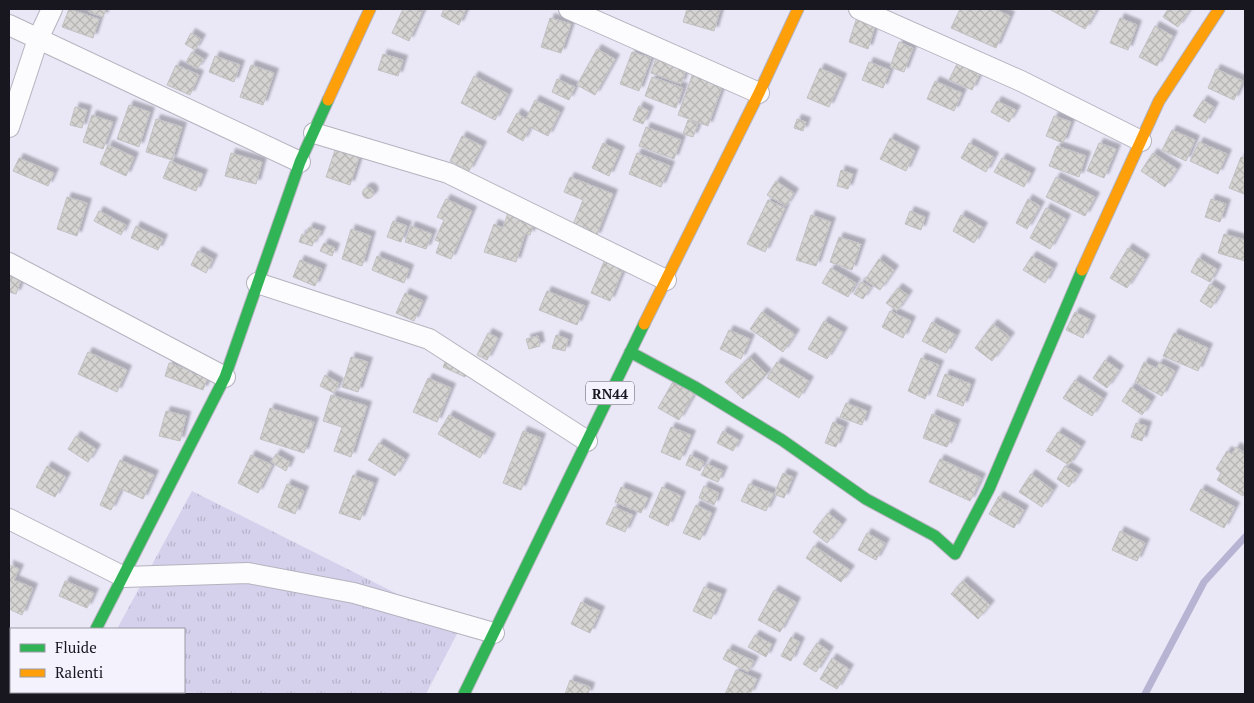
<svg xmlns="http://www.w3.org/2000/svg" width="1254" height="703" viewBox="0 0 1254 703" font-family="'PT Serif',serif">
	<style>
		.grass { fill: url(#grass-tufts) }
		.lines { fill: none; stroke-linecap: round; stroke-linejoin: round }
		.stream { stroke: #b7b3d2; stroke-width: 7 }
		.building { fill: url(#building-cross-hatch); stroke: #c2c1c2; filter: url(#shadow) }
		.street-casing { stroke: #b4b3be; stroke-width: 22 }
		.fast-casing { stroke: #b4b3be; stroke-width: 13 }
		.slow-casing { stroke: #b4b3be; stroke-width: 13 }
		.street { stroke: #fcfcfe; stroke-width: 20 }
		.fast { stroke: #30b455; stroke-width: 11 }
		.slow { stroke: #ff9f0a; stroke-width: 11 }
		.labels { text-anchor: middle; dominant-baseline: central; stroke-width: 5; stroke-linejoin: round; paint-order: stroke }
		.shield { fill: #f3f2fd; stroke: #5a5962; stroke-width: 1 }
		.shield-label { font-size: 14px; font-weight: bold; fill: #181720 }
	</style>
	<defs>
		<pattern id="grass-tufts" width="24" height="20" patternUnits="userSpaceOnUse" patternTransform="scale(1.25)"><rect width="24" height="20" fill="#d5d1ec"/><path d="M3 7l-1-3M5 7V3M7 7l1-3M15 17l-1-3M17 17v-4M19 17l1-3" fill="none" stroke="#b6b3ca"/></pattern>
		<pattern id="building-cross-hatch" width="8" height="8" patternUnits="userSpaceOnUse" patternTransform="scale(1.25)"><rect width="8" height="8" fill="#d5d4d2"/><path d="M0 0l8 8M0 8l8-8" fill="none" stroke="#b6b5b4"/></pattern>
		<filter id="shadow"><feDropShadow dx="4.5" dy="-4.5" stdDeviation="1" flood-color="#0004"/></filter>
	</defs>
	<rect width="100%" height="100%" fill="#eae8f7"/>
	<!-- grass -->
	<path class="grass" d="M192,491L461,626L426,694H81L82,692H184V629H117Z"/>
	<g class="lines">
		<!-- stream -->
		<path class="stream" d="M1145,694L1204,582L1245,537"/>
	</g>
	<!-- building -->
	<path class="building" d="M69,9L99,19L93,38L62,27Z
		M90,9H106L103,17L89,12Z
		M403,9L423,10L409,41L392,33Z
		M444,9H466L459,25L441,16Z
		M687,9L720,10L714,31L683,22Z
		M960,9H994L1010,16L996,48L951,28Z
		M1052,9H1097L1085,29L1051,10Z
		M1168,9H1190L1178,27L1163,17Z
		M857,17L876,23L868,49L849,42Z
		M550,18L571,24L561,53L541,47Z
		M1120,18L1137,25L1128,50L1110,43Z
		M1155,26L1173,36L1157,66L1139,57Z
		M191,33L201,39L195,50L185,44Z
		M899,42L913,48L904,72L890,67Z
		M597,49L615,59L595,95L577,85Z
		M192,52L204,59L197,69L186,62Z
		M632,52L651,58L639,91L620,84Z
		M383,54L403,60L398,76L378,70Z
		M215,56L240,65L234,82L209,72Z
		M657,56L687,67L681,84L651,73Z
		M869,62L890,70L883,88L862,80Z
		M958,62L980,73L972,90L949,80Z
		M176,65L199,75L190,95L167,85Z
		M251,65L274,73L263,105L240,97Z
		M820,68L842,78L829,107L807,98Z
		M1216,69L1243,81L1234,100L1208,88Z
		M693,73L723,84L708,126L678,115Z
		M474,76L508,94L495,120L461,103Z
		M652,77L683,88L676,108L645,96Z
		M557,79L575,87L569,100L552,92Z
		M935,81L962,93L954,111L927,99Z
		M535,100L560,112L548,136L530,127L523,141L507,132L517,113L526,119Z
		M1203,100L1214,107L1205,123L1193,116Z
		M997,101L1016,110L1009,122L991,112Z
		M129,105L150,112L139,147L117,139Z
		M639,106L649,111L643,124L633,120Z
		M75,107L87,110L82,128L70,125Z
		M92,115L113,122L103,149L83,142Z
		M1054,116L1071,122L1063,143L1046,136Z
		M156,119L182,127L172,160L146,152Z
		M797,119L806,122L803,131L794,128Z
		M688,120L698,124L693,137L683,134Z
		M646,127L681,140L674,159L639,146Z
		M1172,130L1195,140L1186,161L1162,150Z
		M462,136L482,146L469,171L450,161Z
		M890,138L915,151L906,171L880,159Z
		M1199,142L1227,154L1218,174L1190,161Z
		M603,143L620,151L609,176L592,168Z
		M969,143L994,157L986,172L961,158Z
		M1099,143L1116,149L1104,178L1087,171Z
		M108,145L134,157L126,176L100,164Z
		M1057,146L1086,156L1079,177L1049,166Z
		M336,147L360,155L350,185L326,177Z
		M231,153L262,162L256,184L225,176Z
		M637,153L670,166L661,187L629,174Z
		M1153,153L1177,169L1165,187L1141,171Z
		M1241,157L1245,159L1244,194L1229,188Z
		M19,158L54,173L48,186L13,171Z
		M1002,158L1031,173L1024,187L994,172Z
		M170,161L203,174L196,191L163,178Z
		M841,170L853,174L848,189L837,186Z
		M570,177L613,194L596,237L572,227L583,200L564,192Z
		M1056,177L1095,197L1085,216L1046,197Z
		M776,181L794,193L786,206L767,195Z
		M362.5 193a5.5 5.5 0 1 1 11 0a5.5 5.5 0 1 1-11 0Z
		M67,197L87,203L77,236L57,229Z
		M446,199L472,211L451,259L436,253L440,242L435,240L444,220L437,217Z
		M1028,199L1040,206L1027,229L1016,223Z
		M1211,199L1226,204L1220,222L1205,217Z
		M768,200L785,208L765,252L747,244Z
		M1046,208L1066,219L1050,249L1030,238Z
		M99,211L126,225L121,235L94,221Z
		M910,211L925,217L921,230L905,224Z
		M508,212L535,221L530,235L525,234L516,262L484,252L494,224L503,228Z
		M811,215L831,222L816,266L796,260Z
		M961,215L983,227L974,243L953,231Z
		M393,221L407,226L401,242L387,237Z
		M136,226L163,239L158,250L131,238Z
		M411,226L432,234L426,249L405,242Z
		M309,227L321,231L317,240L315,239L312,246L299,242L302,234L305,236Z
		M351,229L371,236L362,266L342,259Z
		M1224,234L1245,240V261L1218,253Z
		M839,237L861,244L852,270L830,262Z
		M324,243L335,248L332,256L320,251Z
		M1128,248L1145,259L1127,288L1110,278Z
		M198,251L213,259L206,273L191,265Z
		M608,252L627,260L610,301L591,293Z
		M377,256L409,269L404,283L372,270Z
		M1032,256L1053,268L1045,283L1023,270Z
		M1198,258L1217,269L1210,282L1191,272Z
		M879,259L894,270L880,290L865,280Z
		M300,260L322,269L315,286L293,277Z
		M831,268L856,283L848,297L822,283Z
		M9,276L21,280L16,294L9,292Z
		M861,282L871,287L863,299L854,294Z
		M1210,284L1221,291L1211,308L1200,301Z
		M898,288L908,295L897,311L886,303Z
		M547,291L585,306L577,325L539,310Z
		M405,293L423,301L414,321L396,313Z
		M890,311L911,321L903,338L882,327Z
		M762,312L795,334L783,352L750,329Z
		M1075,312L1091,320L1083,338L1066,330Z
		M824,321L843,332L827,359L808,349Z
		M932,322L956,335L946,353L922,341Z
		M993,324L1010,337L992,361L975,348Z
		M729,330L750,339L741,359L720,349Z
		M488,333L498,338L487,360L477,355Z
		M1174,333L1208,348L1198,371L1163,356Z
		M556,335L568,339L565,351L552,348Z
		M538,336L540,346L529,349L526,339Z
		M88,352L127,370L117,392L78,374Z
		M449,353L471,362L465,377L443,367Z
		M351,357L368,362L358,392L342,387Z
		M750,357L767,374L743,399L725,382Z
		M921,358L939,365L925,399L908,391Z
		M1105,360L1119,370L1107,388L1093,378Z
		M777,362L809,381L799,398L767,378Z
		M1144,362L1156,368L1159,363L1175,371L1162,396L1135,382Z
		M169,363L208,377L203,390L165,376Z
		M945,374L971,384L963,406L937,396Z
		M325,375L339,383L334,393L320,386Z
		M428,378L451,388L437,422L413,412Z
		M674,380L695,392L679,420L658,408Z
		M1075,380L1103,398L1092,416L1063,398Z
		M1131,387L1151,401L1142,415L1122,401Z
		M331,395L367,406L351,457L334,451L342,427L323,421Z
		M846,403L867,411L862,425L840,417Z
		M270,408L314,422L304,453L260,439Z
		M166,411L186,416L180,441L159,436Z
		M932,414L956,424L947,447L923,438Z
		M449,415L491,438L480,458L438,434Z
		M833,422L844,427L836,447L825,443Z
		M1136,423L1147,426L1142,441L1131,437Z
		M671,427L691,435L680,460L661,452Z
		M523,431L541,438L521,490L503,483Z
		M723,431L739,440L733,451L717,443Z
		M1058,432L1081,446L1069,465L1046,451Z
		M76,436L96,449L88,462L68,449Z
		M379,443L405,459L395,476L368,460Z
		M1236,447L1245,453V492L1243,496L1217,480L1221,473L1216,469L1227,451L1232,454Z
		M276,454L290,462L286,471L271,462Z
		M251,455L272,465L258,493L238,483Z
		M690,455L704,462L700,471L686,465Z
		M940,459L981,478L970,501L929,482Z
		M120,460L154,475L143,499L121,489L111,510L100,505Z
		M707,464L723,471L718,482L701,475Z
		M47,466L66,477L55,497L36,487Z
		M1065,466L1078,474L1069,487L1057,479Z
		M783,473L793,477L784,498L774,494Z
		M1031,474L1053,490L1042,507L1019,492Z
		M353,475L374,483L360,520L339,513Z
		M287,484L304,491L295,514L278,507Z
		M749,484L774,494L766,511L741,501Z
		M704,486L719,493L714,505L699,498Z
		M621,487L648,498L641,513L615,502Z
		M662,487L681,496L668,526L649,517Z
		M1201,489L1235,507L1224,528L1190,510Z
		M999,496L1024,510L1014,528L989,514Z
		M696,505L712,513L700,540L683,533Z
		M614,507L633,515L625,532L606,524Z
		M828,513L842,524L827,543L813,532Z
		M1120,531L1145,543L1137,561L1112,550Z
		M867,533L885,543L876,560L858,550Z
		M814,546L850,570L841,582L806,558Z
		M9,565L19,569L14,580L33,588L22,615L9,609Z
		M65,581L94,593L87,608L59,596Z
		M963,581L990,605L978,619L951,594Z
		M704,587L722,594L711,619L693,611Z
		M774,590L796,602L780,632L758,620Z
		M581,602L600,611L590,633L571,624Z
		M755,635L772,644L766,657L748,647Z
		M791,637L800,642L791,661L781,656Z
		M817,643L829,651L816,672L803,664Z
		M728,649L754,661L748,672L723,659Z
		M832,658L849,669L837,689L820,679Z
		M736,670L757,679L750,694H725Z
		M570,680L590,687L588,694H565Z"/>
	<g class="lines">
		<defs>
			<path id="street" d="M569,9L759,93
				M859,9L1021,81L1141,141
				M9,25L300,162
				M9,127L38,39L52,9
				M314,133L448,173L666,280
				M9,263L225,377
				M257,283L429,339L587,441
				M9,519L124,577L248,573L354,593L494,633
				M61,694L63,692"/>
			<path id="fast" d="M630,352L695,387L782,440L866,499L935,536L955,554L989,489L1082,270
				M96,629L225,377L300,162L328,100
				M464,694L644,324"/>
			<path id="slow" d="M328,100L370,9
				M1082,270L1159,101L1219,9
				M644,324L759,93L798,9"/>
		</defs>
		<!-- street casing -->
		<use href="#street" class="street-casing"/>
		<!-- fast casing -->
		<use href="#fast" class="fast-casing"/>
		<!-- slow casing -->
		<use href="#slow" class="slow-casing"/>
		<!-- street -->
		<use href="#street" class="street"/>
		<!-- fast -->
		<use href="#fast" class="fast"/>
		<!-- slow -->
		<use href="#slow" class="slow"/>
	</g>
	<g class="labels">
		<!-- shield labels -->
		<rect class="shield" x="586" y="381.5" width="48" height="23" rx="4"/>
		<g class="shield-label">
			<text x="610" y="393">RN44</text>
		</g>
	</g>
	<!-- border -->
	<rect width="1254" height="703" fill="none" stroke="#181720" stroke-width="20"/>
	<!-- legend -->
	<rect x="10" y="628" width="175" height="65" fill="#f3f2fd" stroke="#9b9aa5"/>
	<rect x="20" y="644" width="25" height="8" fill="#30b455" stroke="#9b9aa5"/>
	<text x="55" y="653" font-size="15" fill="#181720">Fluide</text>
	<rect x="20" y="669" width="25" height="8" fill="#ff9f0a" stroke="#9b9aa5"/>
	<text x="55" y="678" font-size="15" fill="#181720">Ralenti</text>
</svg>
